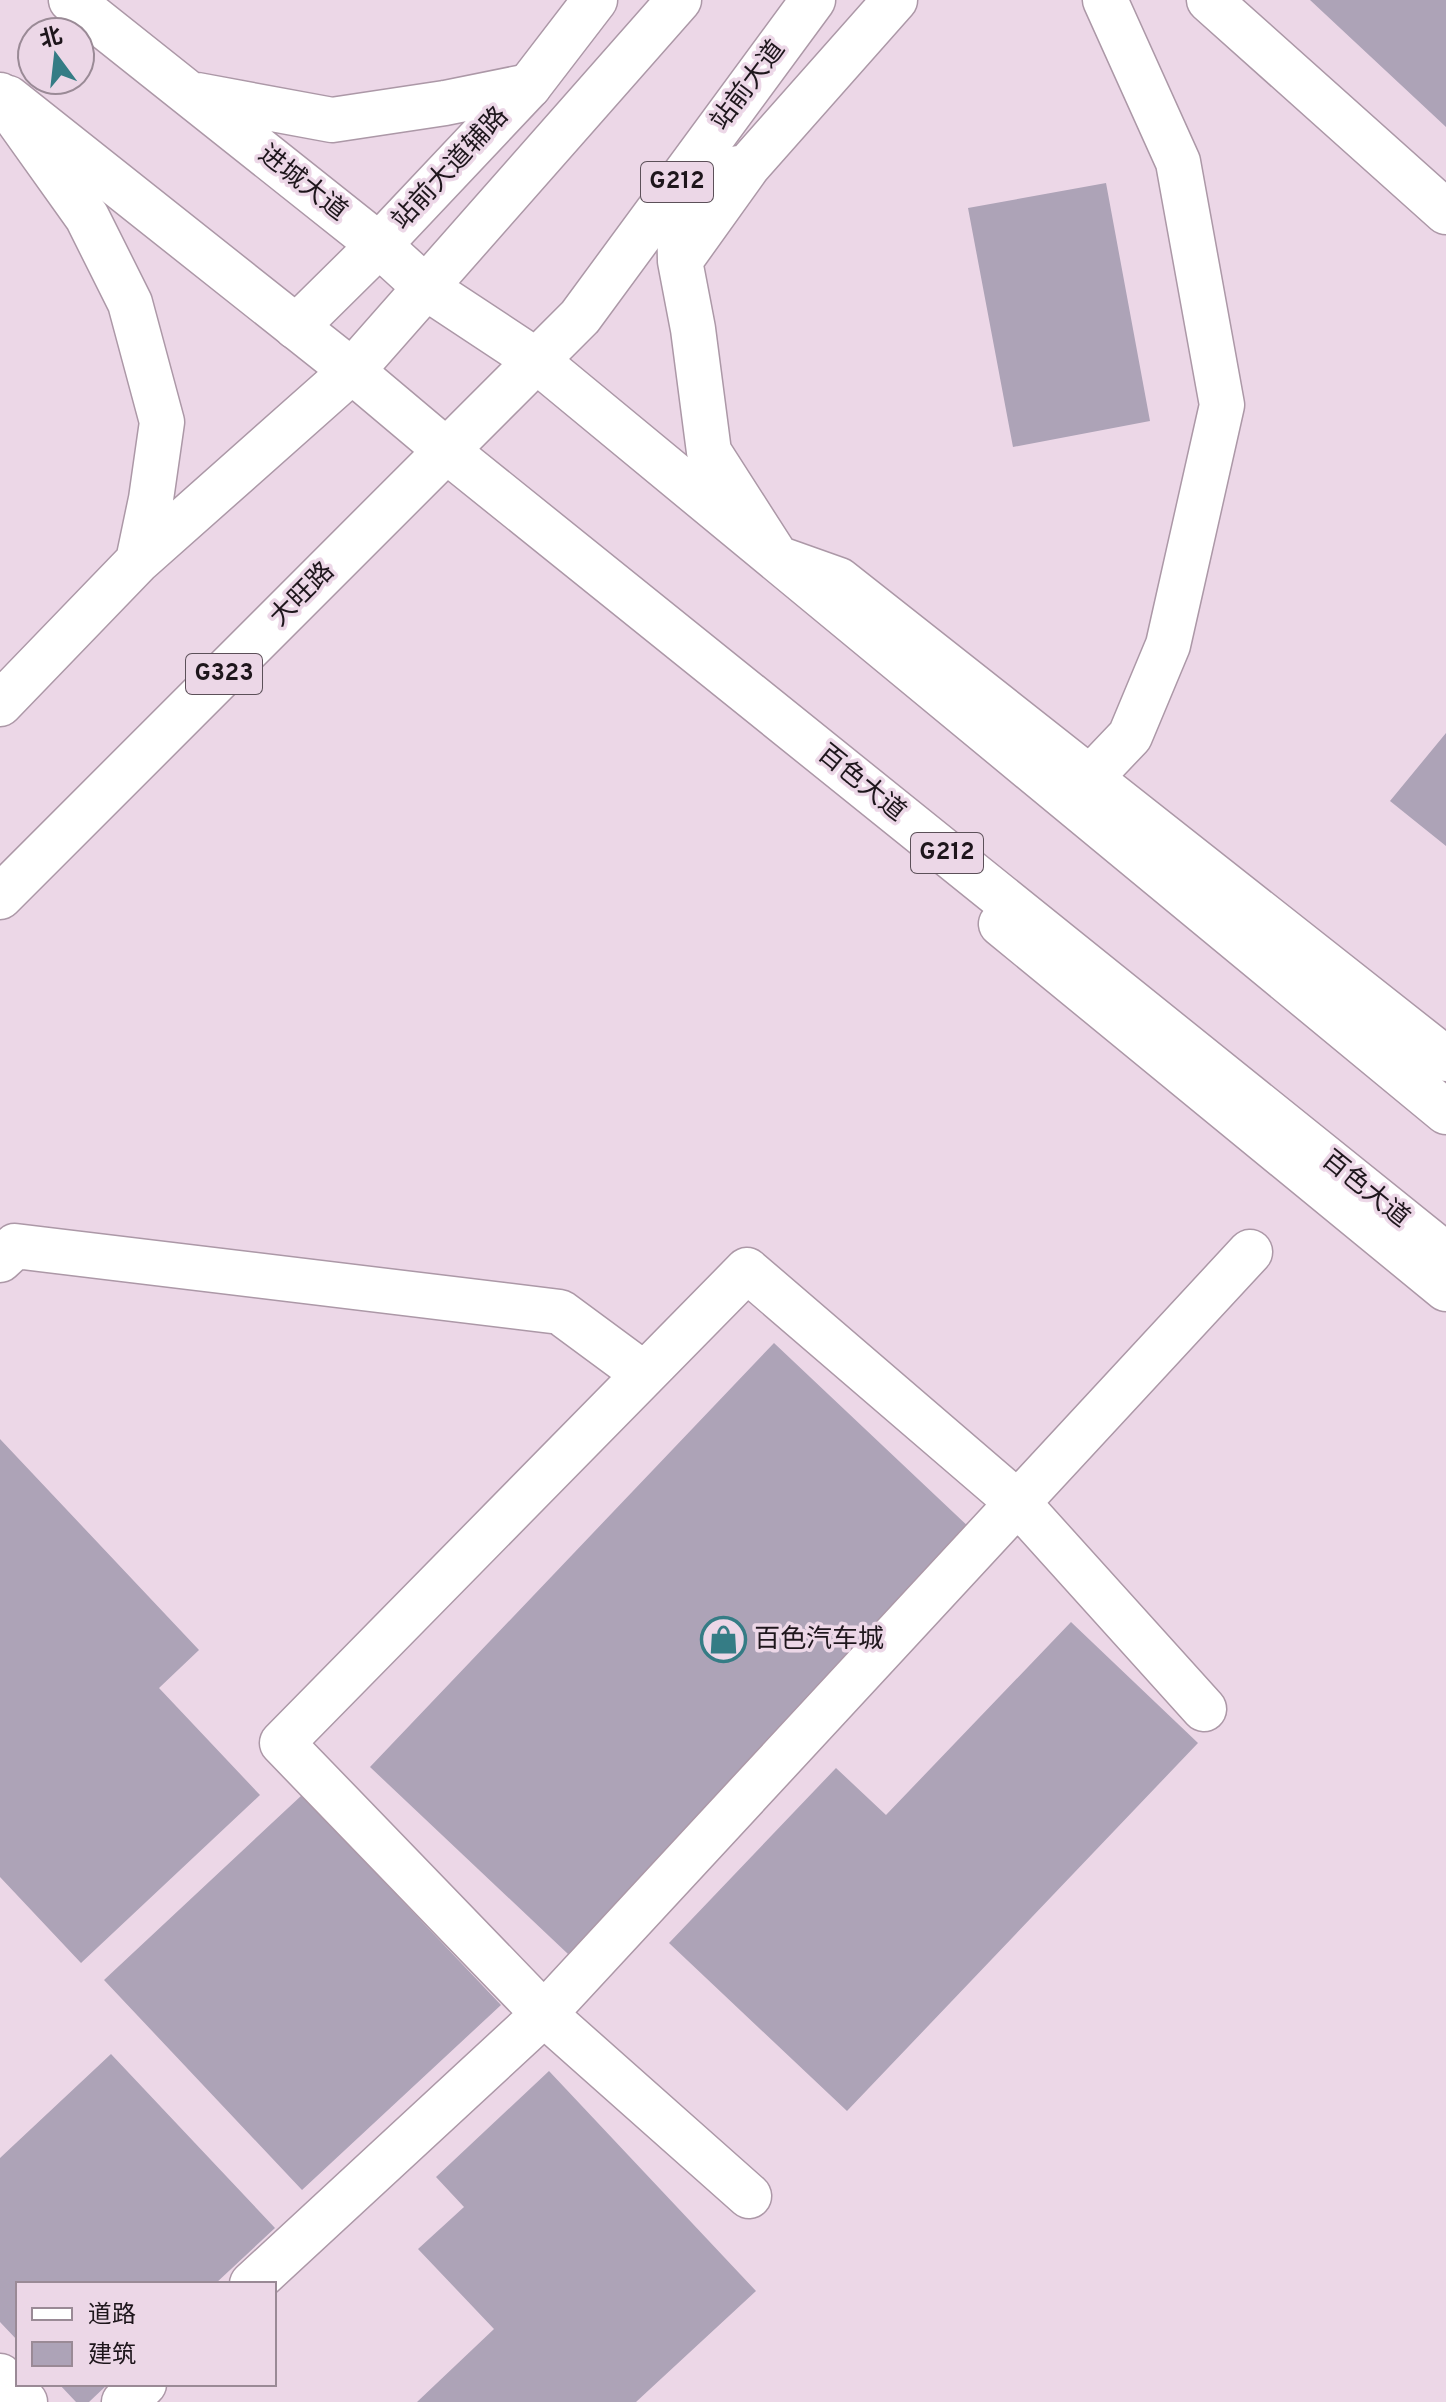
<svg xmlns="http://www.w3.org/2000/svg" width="1446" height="2402" viewBox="0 0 1446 2402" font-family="Overpass,'Noto Sans SC',sans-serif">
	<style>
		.building { fill: #ada3b7 }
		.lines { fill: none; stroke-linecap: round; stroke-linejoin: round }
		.minor-casing { stroke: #ac98a7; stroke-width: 47 }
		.major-casing { stroke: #ac98a7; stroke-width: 47 }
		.highway-casing { stroke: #ac98a7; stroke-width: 47 }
		.minor { stroke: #fff; stroke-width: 44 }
		.major { stroke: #fff; stroke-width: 44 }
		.highway { stroke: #fff; stroke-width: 44 }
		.labels { text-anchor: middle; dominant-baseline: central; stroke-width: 7; stroke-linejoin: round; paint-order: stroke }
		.shield { fill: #ecd7e7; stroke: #5c5059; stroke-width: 2 }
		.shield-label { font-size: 24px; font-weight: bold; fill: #1e161c }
		.street-label { font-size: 26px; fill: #1e161c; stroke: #ecd7e7 }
		.poi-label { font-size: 26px; fill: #1e161c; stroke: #ecd7e7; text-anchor: start }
	</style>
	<rect width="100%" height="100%" fill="#ecd7e7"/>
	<!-- building -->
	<path class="building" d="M1310,0H1446V127Z
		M1106,183L1150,421L1013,447L968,208Z
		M1446,733V846L1390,801Z
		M774,1343L972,1530L568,1954L370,1767Z
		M0,1439L199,1650L159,1688L260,1795L81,1963L0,1877Z
		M1071,1622L1198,1743L847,2111L669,1943L836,1768L886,1815Z
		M302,1795L501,2005L302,2190L104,1980Z
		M111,2054L275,2228L215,2284H18V2341L0,2322V2158Z
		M549,2071L756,2291L636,2402H417L494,2329L418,2249L464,2207L436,2177Z
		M59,2384H108L89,2402H76Z"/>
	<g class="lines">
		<defs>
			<path id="minor" d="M1209,0L1446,212
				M748,166L678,181L680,261L693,329L709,452L777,558L839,580L1446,1059
				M680,261L748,166L895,0
				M296,327L379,245L529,86L595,0
				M1090,778L1130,736L1168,645L1222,405L1178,162L1105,0
				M1001,924L1446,1289
				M0,1260L15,1246L560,1312L644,1374
				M749,2196L544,2014L282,1743L747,1270L1018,1503L1204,1709
				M252,2284L544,2014L1250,1252
				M0,2376L25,2402
				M124,2402L144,2384"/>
			<path id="major" d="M71,0L379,245L425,287
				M197,95L332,120L445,103L529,86
				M8,98L352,371"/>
			<path id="highway" d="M0,95L87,217L130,303L162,422L151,499L138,561
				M425,287L537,361L1446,1112
				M352,371L447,451L1446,1255
				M0,704L138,561L352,371L679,0
				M0,897L580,317L813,0"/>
		</defs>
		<!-- minor casing -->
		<use href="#minor" class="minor-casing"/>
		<!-- major casing -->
		<use href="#major" class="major-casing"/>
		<!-- highway casing -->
		<use href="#highway" class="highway-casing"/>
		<!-- minor -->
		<use href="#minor" class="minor"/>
		<!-- major -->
		<use href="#major" class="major"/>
		<!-- highway -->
		<use href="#highway" class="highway"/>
	</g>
	<!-- icons -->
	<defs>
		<symbol id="shop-ring" viewBox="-11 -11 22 22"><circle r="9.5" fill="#ecd7e7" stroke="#357c85" stroke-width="1.5"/><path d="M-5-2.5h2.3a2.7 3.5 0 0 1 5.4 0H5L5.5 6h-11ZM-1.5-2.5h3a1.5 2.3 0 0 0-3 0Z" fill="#357c85"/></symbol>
	</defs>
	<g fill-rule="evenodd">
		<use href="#shop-ring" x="698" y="1614" width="51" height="51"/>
	</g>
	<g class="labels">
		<!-- shield labels -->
		<g class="shield">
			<rect x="641" y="162" width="72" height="40" rx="6"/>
			<rect x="186" y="654" width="76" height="40" rx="6"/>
			<rect x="911" y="833" width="72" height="40" rx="6"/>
		</g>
		<g class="shield-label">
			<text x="677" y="182">G212</text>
			<text x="224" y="674">G323</text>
			<text x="947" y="853">G212</text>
		</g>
		<!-- street labels -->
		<g class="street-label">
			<text transform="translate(749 86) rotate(-53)">站前大道</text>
			<text transform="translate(451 169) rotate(-47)">站前大道辅路</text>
			<text transform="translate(302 184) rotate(38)">进城大道</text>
			<text transform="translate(303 595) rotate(-45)">大旺路</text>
			<text transform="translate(861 784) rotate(39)">百色大道</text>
			<text transform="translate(1365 1190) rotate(39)">百色大道</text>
		</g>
		<!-- poi labels -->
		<g class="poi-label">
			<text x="754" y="1640">百色汽车城</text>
		</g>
	</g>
	<!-- legend -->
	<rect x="16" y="2282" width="260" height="104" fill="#ecd7e7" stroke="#9a8a96" stroke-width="2"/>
	<rect x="32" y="2308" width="40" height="12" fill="#ffffff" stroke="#9a8a96" stroke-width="2"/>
	<text x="88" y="2322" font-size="24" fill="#1e161c">道路</text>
	<rect x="32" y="2342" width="40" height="24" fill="#ada3b7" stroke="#9a8a96" stroke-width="2"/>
	<text x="88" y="2362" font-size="24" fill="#1e161c">建筑</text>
	<!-- north arrow -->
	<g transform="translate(56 56) rotate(345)"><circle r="38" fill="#ecd7e7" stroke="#9a8a96" stroke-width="2"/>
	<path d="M0-6L14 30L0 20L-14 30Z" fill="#357c85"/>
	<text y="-12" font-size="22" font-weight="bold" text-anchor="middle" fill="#1e161c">北</text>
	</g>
</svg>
